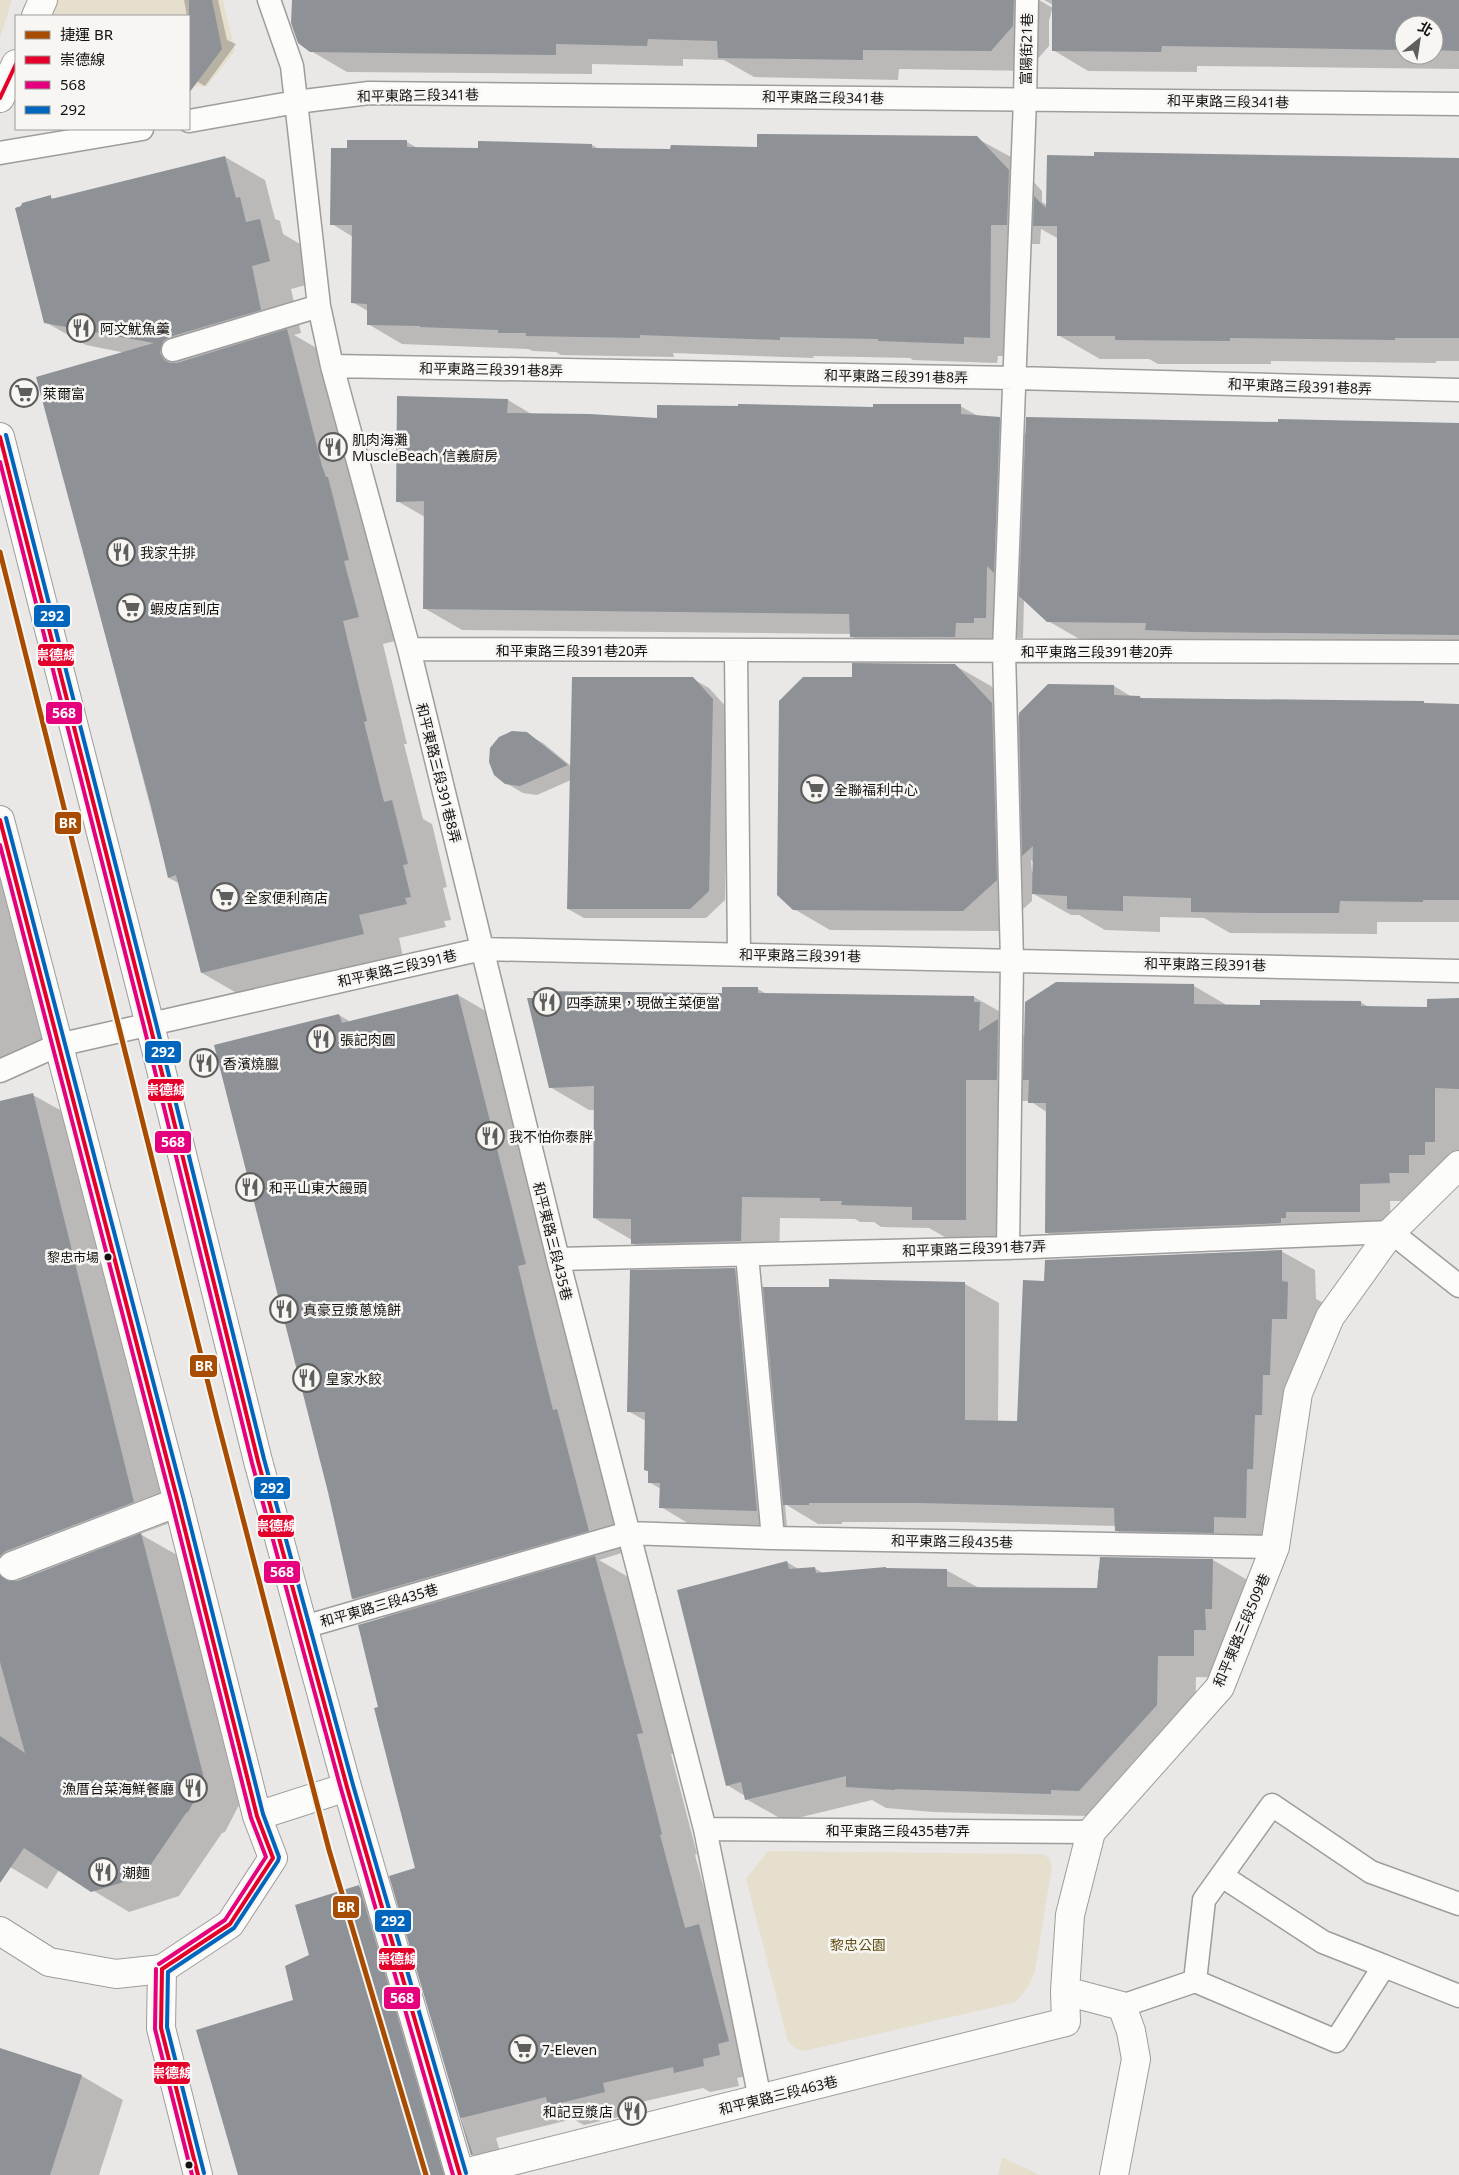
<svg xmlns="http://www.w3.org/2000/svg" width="1459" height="2175" viewBox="0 0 1459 2175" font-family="'Noto Sans','Noto Sans TC',sans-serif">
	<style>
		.green { fill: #e6dfce }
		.shadow { fill: #0003; fill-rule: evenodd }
		.building { fill: #8e9196 }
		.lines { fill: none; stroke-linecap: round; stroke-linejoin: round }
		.service-casing { stroke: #9e9d9c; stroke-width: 25 }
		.minor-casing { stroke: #9e9d9c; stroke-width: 30 }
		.tertiary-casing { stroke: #9e9d9c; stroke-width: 30 }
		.secondary-casing { stroke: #9e9d9c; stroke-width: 30 }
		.service { stroke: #fcfcfb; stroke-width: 22 }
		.minor { stroke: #fcfcfb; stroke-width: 28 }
		.tertiary { stroke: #fcfcfb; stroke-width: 28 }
		.secondary { stroke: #fcfcfb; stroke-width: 28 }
		.bus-1-casing { stroke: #f8f6f3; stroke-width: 8 }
		.bus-2-casing { stroke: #f8f6f3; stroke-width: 8 }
		.bus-3-casing { stroke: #f8f6f3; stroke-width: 8 }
		.bus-1 { stroke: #e4002b; stroke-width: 4 }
		.bus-2 { stroke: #e5007d; stroke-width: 4 }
		.bus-3 { stroke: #0065bd; stroke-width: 4 }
		.metro-1-casing { stroke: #f8f6f3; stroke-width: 9 }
		.metro-1 { stroke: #a74c00; stroke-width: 5 }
		.bus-dot { fill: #131312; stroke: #f8f6f3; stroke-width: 2 }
		.labels { text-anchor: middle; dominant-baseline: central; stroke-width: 5; stroke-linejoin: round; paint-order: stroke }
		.bus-label { font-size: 13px; fill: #131312; stroke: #f8f6f3; text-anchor: end }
		.street-label { font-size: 14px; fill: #131312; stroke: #f8f6f3 }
		.poi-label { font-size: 14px; fill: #131312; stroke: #f8f6f3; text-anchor: start }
		.park-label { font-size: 14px; fill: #645015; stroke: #f8f6f3 }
		.line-badge { stroke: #f8f6f3; stroke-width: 2 }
		.badge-label { font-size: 14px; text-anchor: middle; font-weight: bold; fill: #fff }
	</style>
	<rect width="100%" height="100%" fill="#e9e8e7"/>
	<!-- green -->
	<path class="green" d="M0,0H12L0,38Z
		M56,0H223L235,51L207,86L189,87V16H48Z
		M768,1851L1042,1854L1049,1858L1052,1866L1035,1971L1028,1987L1016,2002L804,2051L795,2048L788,2042L746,1879Z
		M1002,2157L1040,2175H998Z"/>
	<!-- shadow -->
	<path class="shadow" d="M184,0H218L227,40L236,44L205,86L198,82L197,78L189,80V44H191L189,16H187Z
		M293,0H1039L1053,8V5L1044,0H1459V69L1197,66V72L1088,71L1053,50L1052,10L1049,21V46L1027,71L899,69L898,80L754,77L724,60L683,59V66L592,64V74L347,72L311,51ZM1404,25H1434V55H1404Z
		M976,138L1011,157L1042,191V202L1047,205L1459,159V361H1436V363L1271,361V364H1158L1149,359H1100L1058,335L1059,239L1041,229L1040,244H1025L1023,357L998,356L997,363L913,360L910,358L813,356L814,358L673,353L674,357L561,355L556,352L533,351L528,349L402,344L368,324V311L352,302L353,237L332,224L407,142L419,149H480V143L592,145L599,149L672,150L758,148Z
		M225,157L265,180L275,219L280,221L283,234L300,244L310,284L291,289L301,333L294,335L327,354L399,640L383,644L407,744H404L423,819L432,824L447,887L443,888L451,920L444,921L446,927L399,938L403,957L242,996L202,973L180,884L169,878L38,378L126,353L86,345L45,322L50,197L54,199Z
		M508,400L533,415L658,419L960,406L980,417L999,418L1025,433L1279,424H1459V658L1090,645L1048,621L1024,599L1023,638H1011L889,658L851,636V634L462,630L424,608L425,517L397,501Z
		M954,665L991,686L1020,717L1114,686L1132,697H1140L1144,699L1459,704V922H1377V934L1230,933L1204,918L1160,917V932L1105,930L1079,915H1071L1032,893V901L999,931L830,930L794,909L854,678ZM1031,860L1034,862V872H1032Z
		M693,679L709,688L728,709L725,900L706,918H584L568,909L571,780L537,795L523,793L506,783L526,734L543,743L571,766Z
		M0,838L53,1052L0,1065Z
		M1194,986L1225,1004V1006L1360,1002L1369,1007L1428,1008L1459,1000V1160L1420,1201H1390L1391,1229L1078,1251L1047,1233L1048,1113L1030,1101H1005L1004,1242L952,1241L929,1228L881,1227L874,1222H860L855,1219L780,1218L779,1263L670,1266L632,1243V1240L594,1218L595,1110H589L550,1087L723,995V988L758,989L768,995L974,997L1013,1019L1018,1032L1025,1036Z
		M458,995L496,1017L574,1369L590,1429L594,1432L625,1552L599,1560L630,1578L678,1753L671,1754L697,1854L695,1855L755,2074L737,2078L739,2086L710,2092L703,2088L637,2103L640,2112L584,2125L573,2119L496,2138L507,2175L472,2154L391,1877L416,1869L379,1708L387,1618L353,1599L339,1015L351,1022Z
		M33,1095L69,1115L170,1523L140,1534L177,1555L240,1803L225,1832L222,1833L179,1896L129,1912L59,1870L47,1889L0,1861V1103Z
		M1281,1251L1315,1270L1316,1299L1322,1302L1321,1338H1306L1304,1394L1279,1536L1150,1550L1116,1530V1526L956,1522H842V1524H818L785,1504L787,1527L691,1525L661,1507V1489L649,1482L650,1472L645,1470L646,1421L628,1411L735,1269L765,1288H830V1281L965,1284L999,1303L998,1422H1018L1046,1282Z
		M1213,1560L1251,1582L1232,1678L1196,1677L1195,1728L1118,1812L1089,1811V1816L933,1812L886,1808L872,1800L785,1821L746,1799L745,1796L727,1785L787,1562L800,1570L814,1568L823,1573L888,1570H946L979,1588L1098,1590V1570Z
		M359,1887L389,1904L468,2175H240L310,1955Z
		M0,2050L82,2076L123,2100L99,2175H0Z"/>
	<!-- building -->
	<path class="building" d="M189,0H212L222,49L189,93Z
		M292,0H1014L1013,26L991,51L863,50V60L718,58L717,41L648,39L647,46L556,44V55L310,52L298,43L291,23Z
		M1052,0H1459V51L1434,50V25H1404V50L1162,46L1161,52L1052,51Z
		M757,134L977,136L1009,170L1007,225H991L990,338L964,337V344L878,341V339L780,337V340L640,335V338L526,336V333H498V330L420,327V326L367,325V304L351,303L352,225H330L331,148H347V140H407V147L478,148V141L592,144V148L670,149L671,145L757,147Z
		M1094,152L1459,158V338H1395V340L1230,338V341L1115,340V336H1057V226H1033L1034,196L1046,208L1047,155L1094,156Z
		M225,156L236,198L240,197L246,222L260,219L270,261L252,266L261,310L169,337L163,341L160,353L164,360L170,363H177L287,329L322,466L326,477H328L349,560L344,561L359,617L343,621L367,721L364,722L384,802L392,800L408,864L403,865L411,897L405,898L407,904L359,915L364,934L201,973L176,875L168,878L151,806L36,377L154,343L44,323L15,208L21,206L22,203L51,195V199Z
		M397,396L508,399L507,413L589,414L657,418V405L738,406V404L873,407V404H961V414L1000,417L994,573L987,566L986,618H974V623H956L955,637H850L849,614L423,609L424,501L396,502Z
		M1026,417L1278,422V419L1459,423V635L1193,632L1145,630L1146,623L1047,622L1019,596Z
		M852,663L955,664L992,703L997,880L963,911L793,910L777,895L779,701L803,677H852Z
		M572,677H693L713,699L709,891L690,909H567Z
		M1048,684L1114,685V695L1140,696V698L1424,701V703L1459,704V900H1423V902L1340,901L1339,913H1263L1191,912V898L1123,896V911L1067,909V896L1032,894L1033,846L1022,856L1019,713Z
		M512,731L527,732L568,765L520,786L505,784L494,775L489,762L490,748L499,737Z
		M1056,982L1194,984V1004L1260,1005V1000L1361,1001V1006L1427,1007V999L1459,998V1089L1435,1088V1142H1425V1155H1409V1173H1389L1390,1183L1360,1184V1212H1286V1218H1281V1223L1045,1233L1046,1103H1028L1029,1080H1023L1025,1002Z
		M722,987H758V993L974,996V1002H980L979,1031L998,1019L997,1080H966V1220H912V1207L841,1205L842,1201H820V1198L742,1197L741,1241L631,1244V1219L593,1218L594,1086L549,1088L527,998H535L533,991L722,993Z
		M458,994L526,1264L518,1266L537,1346L553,1410L557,1409L589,1531L352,1599L328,1492L214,1045L339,1014L342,1023Z
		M33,1093L134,1502L6,1551L0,1556V1101Z
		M1282,1250V1281L1288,1282L1287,1319H1272L1270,1375H1263L1262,1415H1255L1253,1469H1247L1246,1518L1214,1517V1533L1115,1531L1114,1508L921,1503H809V1505H783L763,1287H829V1279L965,1282V1420L1017,1421L1023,1280L1044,1281L1045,1260Z
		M735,1268L757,1511L659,1508L660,1483H648V1471L644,1470L645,1412H627L630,1270Z
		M141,1533L205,1782L188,1812L186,1813L143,1876L91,1892L24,1848L0,1883V1736L25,1753L0,1662V1575L9,1581H18Z
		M595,1556L643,1733L637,1734L662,1834L660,1835L685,1928L699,1924L729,2041L718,2044L720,2055L703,2059L704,2066L674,2073L673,2067L603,2083L605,2092L548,2106L546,2097L461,2118L473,2155H471L389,1876L415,1868L374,1708L378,1707L358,1625Z
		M1100,1557L1213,1559L1212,1609H1205L1206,1630H1194V1656H1158L1157,1705L1079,1791L1051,1790V1794L895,1789V1790L846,1787V1776L745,1800L741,1782L726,1786L677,1590L787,1561L789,1569L815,1567L816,1573L886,1567V1568L947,1569V1587L1097,1588Z
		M359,1885L444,2175H238L196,2030L293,2000L285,1966L309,1955L295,1905Z
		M0,2048L82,2075L50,2175H0Z"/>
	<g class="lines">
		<defs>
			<path id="service" d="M269,0L292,66L319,306L332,366L409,649L558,1259L705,1829L760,2099
				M189,121L296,102L369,93L1459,104
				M0,153L142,129
				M173,350L319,306
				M332,366L1015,378L1459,390
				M409,649L1459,652
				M736,651L739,954
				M0,1071L58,1045L482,949L1459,971
				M1008,1248L1012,960L1004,651L1025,99L1027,0
				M747,1255L773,1538
				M558,1259L1008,1248L1391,1232L1459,1286
				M304,1627L628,1533L773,1538L1275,1547
				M705,1829L1091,1832
				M1222,1876L1323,1942L1384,1966
				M1195,1981L1204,1900L1272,1805L1371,1872L1459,1904
				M1122,2006L1195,1981L1336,2041L1384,1966L1459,1996"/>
			<path id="minor" d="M36,16L43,0
				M0,98L16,64
				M12,1566L178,1502
				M460,2174L1066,2022L1065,1991
				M1114,2175L1136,2059L1131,2031L1122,2006L1065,1991L1070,1915L1091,1832L1220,1687L1275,1547L1298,1393L1330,1317L1391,1232L1459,1165"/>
			<path id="tertiary" d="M0,1931L49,1962L116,1974L162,1969"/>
			<path id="secondary" d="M0,437L150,1025L258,1461L347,1787L460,2175
				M0,820L178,1502L257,1816L273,1858L230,1924L162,1969L161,2028L198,2175
				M257,1816L347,1787"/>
		</defs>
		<!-- service casing -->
		<use href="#service" class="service-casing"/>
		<!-- minor casing -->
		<use href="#minor" class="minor-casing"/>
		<!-- tertiary casing -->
		<use href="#tertiary" class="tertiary-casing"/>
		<!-- secondary casing -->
		<use href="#secondary" class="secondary-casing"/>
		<!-- service -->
		<use href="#service" class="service"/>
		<!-- minor -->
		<use href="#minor" class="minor"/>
		<!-- tertiary -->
		<use href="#tertiary" class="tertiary"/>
		<!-- secondary -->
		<use href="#secondary" class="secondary"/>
		<defs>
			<path id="bus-1" d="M0,98L16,64
				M0,437L150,1025L258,1461L347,1787L460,2175
				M0,820L178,1502L257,1816L273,1858L230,1924L162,1969
				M162,1969L161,2028L198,2175"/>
			<path id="bus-2" d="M0,462L144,1027L252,1463L341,1789L453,2175
				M0,845L172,1504L251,1818L266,1857L225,1920L159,1964
				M156,1969L155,2029L192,2175"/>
			<path id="bus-3" d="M6,435L156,1023L264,1459L353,1785L466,2173
				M6,818L184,1500L263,1814L279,1857L278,1861L234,1928L168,1972L167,2027L204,2173"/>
		</defs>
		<!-- bus-1 casing -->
		<use href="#bus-1" class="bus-1-casing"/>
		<!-- bus-2 casing -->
		<use href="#bus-2" class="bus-2-casing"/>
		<!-- bus-3 casing -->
		<use href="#bus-3" class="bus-3-casing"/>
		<!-- bus-1 -->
		<use href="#bus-1" class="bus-1"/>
		<!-- bus-2 -->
		<use href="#bus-2" class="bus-2"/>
		<!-- bus-3 -->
		<use href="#bus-3" class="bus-3"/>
		<defs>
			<path id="metro-1" d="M0,552L217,1419L329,1850L426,2175"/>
		</defs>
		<!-- metro-1 casing -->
		<use href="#metro-1" class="metro-1-casing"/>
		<!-- metro-1 -->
		<use href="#metro-1" class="metro-1"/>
	</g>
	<!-- icons -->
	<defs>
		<symbol id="restaurant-ring" viewBox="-11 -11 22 22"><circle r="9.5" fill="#f8f6f3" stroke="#5e5e5d" stroke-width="1.5"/><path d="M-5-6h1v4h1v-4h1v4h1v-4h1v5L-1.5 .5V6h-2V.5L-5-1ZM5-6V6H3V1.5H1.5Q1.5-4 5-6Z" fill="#5e5e5d"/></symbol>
		<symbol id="supermarket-ring" viewBox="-11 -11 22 22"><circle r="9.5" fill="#f8f6f3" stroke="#5e5e5d" stroke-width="1.5"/><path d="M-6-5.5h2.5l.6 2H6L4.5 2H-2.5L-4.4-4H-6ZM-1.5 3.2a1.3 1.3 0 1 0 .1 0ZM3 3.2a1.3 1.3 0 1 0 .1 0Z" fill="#5e5e5d"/></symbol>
	</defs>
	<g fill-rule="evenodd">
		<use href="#restaurant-ring" x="65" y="312" width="32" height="32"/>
		<use href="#supermarket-ring" x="8" y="377" width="32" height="32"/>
		<use href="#restaurant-ring" x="317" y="431" width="32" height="32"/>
		<use href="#restaurant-ring" x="105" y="536" width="32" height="32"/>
		<use href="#supermarket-ring" x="115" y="592" width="32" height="32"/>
		<use href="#supermarket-ring" x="799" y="773" width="32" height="32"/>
		<use href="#supermarket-ring" x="209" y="881" width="32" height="32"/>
		<use href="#restaurant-ring" x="531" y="986" width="32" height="32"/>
		<use href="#restaurant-ring" x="305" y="1023" width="32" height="32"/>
		<use href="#restaurant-ring" x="188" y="1047" width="32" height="32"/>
		<use href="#restaurant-ring" x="474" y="1120" width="32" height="32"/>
		<use href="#restaurant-ring" x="234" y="1171" width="32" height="32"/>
		<use href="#restaurant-ring" x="268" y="1293" width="32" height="32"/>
		<use href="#restaurant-ring" x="291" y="1362" width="32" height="32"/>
		<use href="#restaurant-ring" x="177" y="1772" width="32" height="32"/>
		<use href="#restaurant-ring" x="87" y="1856" width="32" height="32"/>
		<use href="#supermarket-ring" x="507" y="2033" width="32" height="32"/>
		<use href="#restaurant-ring" x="616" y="2095" width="32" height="32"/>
	</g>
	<!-- markers -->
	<g class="bus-dot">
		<circle cx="108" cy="1257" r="4.5"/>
		<circle cx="189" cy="2165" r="4.5"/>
	</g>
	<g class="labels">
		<!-- bus labels -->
		<g class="bus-label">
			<text x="99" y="1257">黎忠市場</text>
		</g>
		<!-- street labels -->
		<g class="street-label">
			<text transform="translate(1026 49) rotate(-89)">富陽街21巷</text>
			<text transform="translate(418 95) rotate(-1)">和平東路三段341巷</text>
			<text transform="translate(823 97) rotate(1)">和平東路三段341巷</text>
			<text transform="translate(1228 101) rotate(1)">和平東路三段341巷</text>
			<text transform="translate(491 369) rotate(1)">和平東路三段391巷8弄</text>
			<text transform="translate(896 376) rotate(1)">和平東路三段391巷8弄</text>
			<text transform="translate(1300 386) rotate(2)">和平東路三段391巷8弄</text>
			<text x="572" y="650">和平東路三段391巷20弄</text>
			<text x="1097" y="651">和平東路三段391巷20弄</text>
			<text transform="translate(439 773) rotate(76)">和平東路三段391巷8弄</text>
			<text transform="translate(800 955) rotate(1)">和平東路三段391巷</text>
			<text transform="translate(1205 964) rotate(1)">和平東路三段391巷</text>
			<text transform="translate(397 968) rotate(-13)">和平東路三段391巷</text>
			<text transform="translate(553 1241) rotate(76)">和平東路三段435巷</text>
			<text transform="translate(974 1248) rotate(-2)">和平東路三段391巷7弄</text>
			<text transform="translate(952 1541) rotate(1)">和平東路三段435巷</text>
			<text transform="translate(379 1605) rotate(-16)">和平東路三段435巷</text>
			<text transform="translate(1241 1630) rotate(-67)">和平東路三段509巷</text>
			<text x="898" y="1830">和平東路三段435巷7弄</text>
			<text transform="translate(778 2095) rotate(-14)">和平東路三段463巷</text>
		</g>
		<!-- poi labels -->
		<g class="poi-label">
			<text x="100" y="328">阿文魷魚羹</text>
			<text x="43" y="393">萊爾富</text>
			<text x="352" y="439">肌肉海灘<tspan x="352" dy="16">MuscleBeach 信義廚房</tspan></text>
			<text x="140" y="552">我家牛排</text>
			<text x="150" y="608">蝦皮店到店</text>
			<text x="834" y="789">全聯福利中心</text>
			<text x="244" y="897">全家便利商店</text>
			<text x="566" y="1002">四季蔬果，現做主菜便當</text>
			<text x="340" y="1039">張記肉圓</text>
			<text x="223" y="1063">香濱燒臘</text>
			<text x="509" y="1136">我不怕你泰胖</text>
			<text x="269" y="1187">和平山東大饅頭</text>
			<text x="303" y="1309">真豪豆漿蔥燒餅</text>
			<text x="326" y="1378">皇家水餃</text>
			<text x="174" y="1788" text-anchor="end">漁厝台菜海鮮餐廳</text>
			<text x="122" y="1872">潮麵</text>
			<text x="542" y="2049">7-Eleven</text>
			<text x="613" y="2111" text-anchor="end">和記豆漿店</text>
		</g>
		<!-- park labels -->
		<g class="park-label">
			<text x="858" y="1944">黎忠公園</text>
		</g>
	</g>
	<g class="line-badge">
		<rect x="33" y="604" width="38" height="24" rx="5" fill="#0065bd"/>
		<rect x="37" y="643" width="38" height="24" rx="5" fill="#e4002b"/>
		<rect x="45" y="701" width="38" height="24" rx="5" fill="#e5007d"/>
		<rect x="54" y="811" width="28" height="24" rx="5" fill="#a74c00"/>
		<rect x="144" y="1040" width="38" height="24" rx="5" fill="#0065bd"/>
		<rect x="147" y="1078" width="38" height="24" rx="5" fill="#e4002b"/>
		<rect x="154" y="1130" width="38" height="24" rx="5" fill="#e5007d"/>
		<rect x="189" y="1354" width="29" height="24" rx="5" fill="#a74c00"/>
		<rect x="253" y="1476" width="38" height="24" rx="5" fill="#0065bd"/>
		<rect x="257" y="1514" width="38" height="24" rx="5" fill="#e4002b"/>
		<rect x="263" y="1560" width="38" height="24" rx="5" fill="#e5007d"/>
		<rect x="332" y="1895" width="28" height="24" rx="5" fill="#a74c00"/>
		<rect x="374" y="1909" width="38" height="24" rx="5" fill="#0065bd"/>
		<rect x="378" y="1947" width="38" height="24" rx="5" fill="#e4002b"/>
		<rect x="383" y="1986" width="38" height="24" rx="5" fill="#e5007d"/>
		<rect x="153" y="2061" width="38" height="24" rx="5" fill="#e4002b"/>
	</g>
	<g class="badge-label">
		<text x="52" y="621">292</text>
		<text x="56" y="660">崇德線</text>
		<text x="64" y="718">568</text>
		<text x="68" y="828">BR</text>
		<text x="163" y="1057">292</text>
		<text x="166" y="1095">崇德線</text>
		<text x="173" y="1147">568</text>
		<text x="204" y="1371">BR</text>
		<text x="272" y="1493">292</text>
		<text x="276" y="1531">崇德線</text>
		<text x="282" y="1577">568</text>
		<text x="346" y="1912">BR</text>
		<text x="393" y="1926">292</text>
		<text x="397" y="1964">崇德線</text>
		<text x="402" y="2003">568</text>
		<text x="172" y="2078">崇德線</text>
	</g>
	<!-- legend -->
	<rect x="15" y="15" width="175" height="115" fill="#f8f6f3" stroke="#9c9b99"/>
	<rect x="25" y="31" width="25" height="8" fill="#a74c00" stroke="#9c9b99"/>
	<text x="60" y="40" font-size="15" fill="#131312">捷運 BR</text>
	<rect x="25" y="56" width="25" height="8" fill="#e4002b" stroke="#9c9b99"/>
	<text x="60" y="65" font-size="15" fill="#131312">崇德線</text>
	<rect x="25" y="81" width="25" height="8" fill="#e5007d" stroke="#9c9b99"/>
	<text x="60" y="90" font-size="15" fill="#131312">568</text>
	<rect x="25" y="106" width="25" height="8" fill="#0065bd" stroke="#9c9b99"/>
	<text x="60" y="115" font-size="15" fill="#131312">292</text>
	<!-- north arrow -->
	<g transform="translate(1419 40) rotate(30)"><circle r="24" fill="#f8f6f3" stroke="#9c9b99"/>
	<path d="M0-4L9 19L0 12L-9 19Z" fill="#5e5e5d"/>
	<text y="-8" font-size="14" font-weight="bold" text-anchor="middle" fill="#131312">北</text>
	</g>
</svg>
